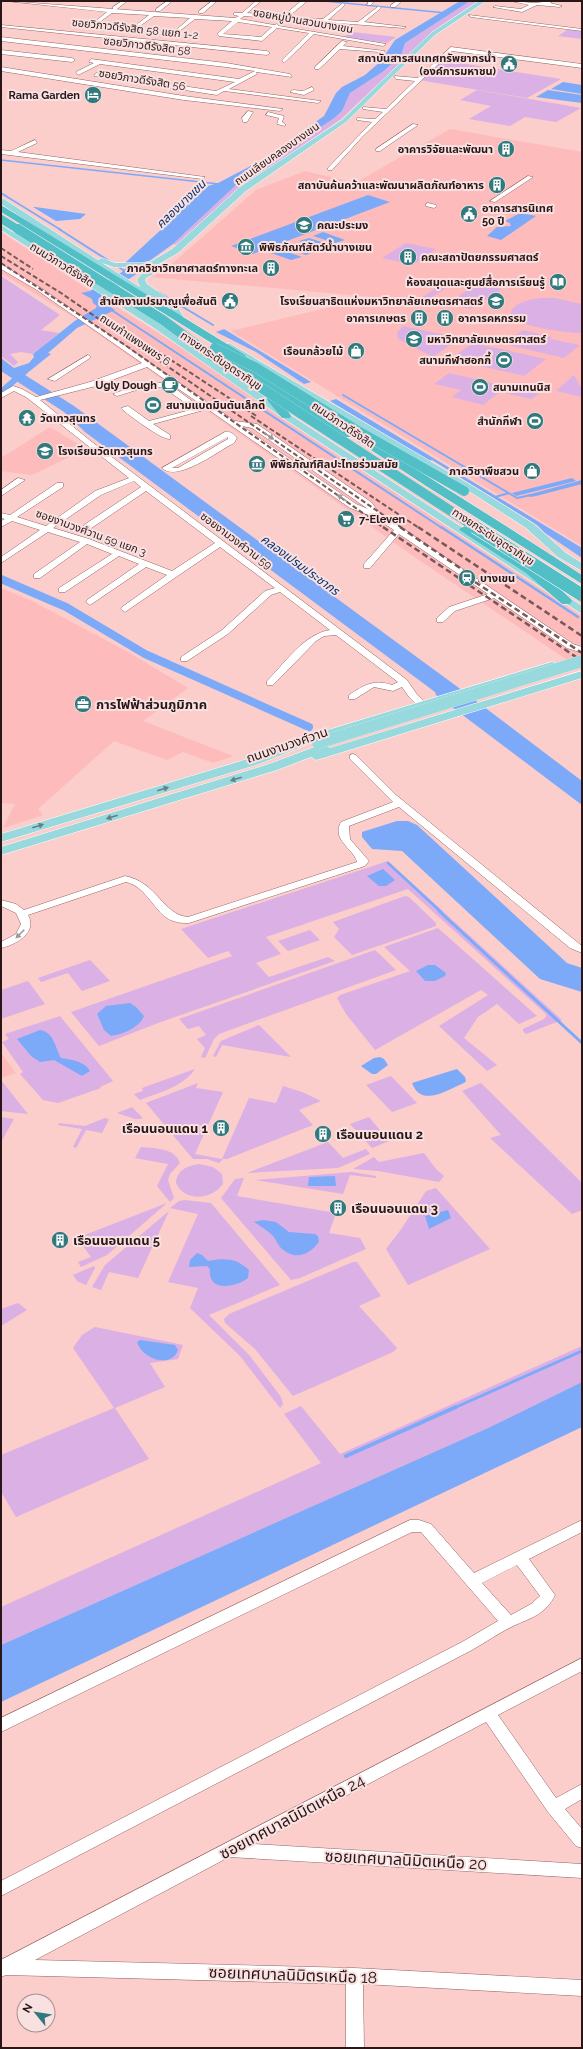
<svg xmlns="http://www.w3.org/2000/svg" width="583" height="2049" viewBox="0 0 583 2049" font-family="Raleway,'Noto Sans Thai',sans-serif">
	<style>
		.built { fill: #fdbcbb }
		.green { fill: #dbb0e4 }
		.water { fill: #7caaf9 }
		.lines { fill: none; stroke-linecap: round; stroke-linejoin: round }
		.stream-far4 { stroke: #7caaf9; stroke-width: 1.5 }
		.stream-far3 { stroke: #7caaf9; stroke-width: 2 }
		.stream-far2 { stroke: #7caaf9; stroke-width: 2.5 }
		.stream-far1 { stroke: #7caaf9; stroke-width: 3 }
		.stream { stroke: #7caaf9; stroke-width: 4 }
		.canal-far1 { stroke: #7caaf9; stroke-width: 6 }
		.canal { stroke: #7caaf9; stroke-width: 8 }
		.minor-casing { stroke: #946362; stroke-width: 1 }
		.major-casing { stroke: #fff; stroke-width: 1 }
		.highway-casing { stroke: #fff; stroke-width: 1 }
		.minor { fill: #fff; fill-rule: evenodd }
		.major { fill: #97d9dc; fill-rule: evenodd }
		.highway { fill: #51bfc5; fill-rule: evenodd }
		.rail-far1 { stroke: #765858; stroke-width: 2; stroke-dasharray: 5 2.5; stroke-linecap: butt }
		.rail { stroke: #765858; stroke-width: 2.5; stroke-dasharray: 6 3.5; stroke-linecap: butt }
		.major-bridge-casing { stroke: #fff; stroke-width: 12; stroke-linecap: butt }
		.highway-bridge-far2-casing { stroke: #fff; stroke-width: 8; stroke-linecap: butt }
		.highway-bridge-far1-casing { stroke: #fff; stroke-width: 10; stroke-linecap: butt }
		.highway-bridge-casing { stroke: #fff; stroke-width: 14; stroke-linecap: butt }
		.major-bridge { stroke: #97d9dc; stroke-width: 12 }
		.highway-bridge-far2 { stroke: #51bfc5; stroke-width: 8 }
		.highway-bridge-far1 { stroke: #51bfc5; stroke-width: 10 }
		.highway-bridge { stroke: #51bfc5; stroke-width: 13 }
		.oneway { fill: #9f9696 }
		.oneway2 { fill: #668183 }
		.labels { text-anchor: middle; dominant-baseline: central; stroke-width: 4; stroke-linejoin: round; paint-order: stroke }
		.far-street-label { font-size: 11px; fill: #2a1616; stroke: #f8e1e0 }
		.far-poi-label { font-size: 11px; font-weight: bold; fill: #2a1616; stroke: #f8e1e0; text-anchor: end }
		.far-water-label { font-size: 12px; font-style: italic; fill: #042c6f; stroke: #f8e1e0 }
		.poi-label { font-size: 13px; font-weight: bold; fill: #2a1616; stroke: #f8e1e0; text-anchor: start }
		.street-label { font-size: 13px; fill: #2a1616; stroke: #f8e1e0 }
		.near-street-label { font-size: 16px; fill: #2a1616; stroke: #f8e1e0 }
	</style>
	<rect width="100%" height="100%" fill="#fbcdcb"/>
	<!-- built -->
	<path class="built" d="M450,129L582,152V546L231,331L372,297L151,277L165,270L256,190L305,171L355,183Z
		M1,232L86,288L211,366L277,415L582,616V670L416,558L75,318L1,273Z
		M50,427L86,449L32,475L1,471V458Z
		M1,588L32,601L128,652L188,688L143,721L233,756L213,763L183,752L167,760L114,741L38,809L43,815L3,828L15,804L1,803Z
		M1,1053L16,1073L1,1078Z"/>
	<!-- green -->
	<path class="green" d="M470,1H481L431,34L341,119L257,177L180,245L173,244L236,185L306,139L342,111L350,93L384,71L401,55L405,43Z
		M569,29L582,30V39L558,36Z
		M352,32L396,37L387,43L344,37Z
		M440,60L561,79L527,98L419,80Z
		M477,90L581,108L556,122L525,117L510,126L469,119L491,106L460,100Z
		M406,243L436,249L413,265L382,258Z
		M1,276L60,315L41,330L59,333L33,354L21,352L10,354L18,362L14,366L1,356Z
		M451,278L460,279L429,299L421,298Z
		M478,283L502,289L471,309L447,304Z
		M543,298H555L582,304V333C567,333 521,327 511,316V311C518,301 531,299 543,298Z
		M403,326L460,338L433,357L398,339L397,333Z
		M523,330L552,337L550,339L580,345L564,358L504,344Z
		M473,343L546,359L524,376L450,359Z
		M449,373L539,394L531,399L500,392L483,405L452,397L461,390L434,384Z
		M574,375L582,389V397L556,391Z
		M388,861L562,1020L526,1034L523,1031V1029L544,1019L547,1015L408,889L266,937L281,954L256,963L269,977L328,957L335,961L158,1023L99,1046L71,1012L232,956L228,951L208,958L181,929Z
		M405,896L409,897L436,923V926L352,955L334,937L339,929L333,922Z
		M438,928L537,1016L519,1024L497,1004L478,1017L464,1038L497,1065L487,1071L439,1026L488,995L481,990L375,1050L346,1014L337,998L340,995L410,971L384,947Z
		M310,930L320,940L288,951L278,941Z
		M375,950L396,970L219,1034L214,1039L205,1058L201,1057L205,1048L197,1039L206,1035L199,1026L188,1029L179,1019Z
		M90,960L110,981L82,991L68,973L41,982L38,978Z
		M28,981L45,1004L1,1019V990Z
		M60,1016L113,1081L100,1087L101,1088L58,1103L43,1100L20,1074L23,1072L2,1042L9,1039L5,1034Z
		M259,1025L291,1057L222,1045L216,1057L213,1056L221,1041Z
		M195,1069C183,1087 160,1092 140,1100L134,1094L143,1091L142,1088Z
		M391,1076L417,1103L392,1112L366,1085Z
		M1,1080L28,1114L1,1111Z
		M198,1083L196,1088L223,1092L195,1154L222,1159L249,1098L276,1103L283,1086L302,1092L321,1101L299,1110L313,1125L227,1159H223L219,1163L207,1159H193L146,1103Z
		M481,1083L582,1183V1210L572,1214L490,1138L501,1135L462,1091Z
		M132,1107L142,1117L141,1119H135L117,1113Z
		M1,1117L14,1119L1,1142Z
		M369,1117L389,1141L372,1148L350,1124Z
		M105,1118L109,1119L102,1133L86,1130L76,1148L73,1147L82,1129L58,1125L59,1123L85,1126Z
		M328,1142L343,1158L366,1149L370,1154L338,1168L247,1173Z
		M141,1147C155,1149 174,1147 180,1163L170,1174L168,1180L174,1198L170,1202L157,1186L168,1164L135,1158Z
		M424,1153L436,1169L444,1176L439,1182L378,1171L353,1169L374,1157L379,1162Z
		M199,1164L213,1167L222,1174L223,1184C212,1200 184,1202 176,1183C177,1170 187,1166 199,1164Z
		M352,1172L376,1176V1178L350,1175L343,1194L255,1180Z
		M244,1178L237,1196L336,1213L329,1233L360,1238L366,1249L300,1278L291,1280L221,1198L235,1179Z
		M436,1188L490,1249L408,1285L386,1249L402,1228L426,1191Z
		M185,1200L211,1203L280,1285L209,1315L250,1356L281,1397L283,1404L280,1408L240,1356L190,1308L198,1288L168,1282L198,1214L170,1208L179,1201Z
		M167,1203L107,1255L81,1267L78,1262L91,1257L77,1238Z
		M169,1211L138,1278L109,1272L101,1290L92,1287L105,1265Z
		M353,1262H357L381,1296L359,1306L397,1348L393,1352L293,1396L255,1349L225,1323L224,1319L229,1314Z
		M94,1266L95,1268L86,1285L77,1281L73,1275Z
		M18,1303L27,1310L1,1326V1309Z
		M95,1327L183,1345L178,1359L150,1363L165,1387L115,1408L149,1459L16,1517L1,1492V1455L114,1408L73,1348L82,1335Z
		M582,1346V1382L488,1428L1,1645V1607L321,1463L284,1414L301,1406L340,1454Z"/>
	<!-- water -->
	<path class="water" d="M460,1H470L405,43L401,55L384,71L350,93L342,111L334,118L236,185L173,244L148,262L146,268L98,299L115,310L77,328L48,353L51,354L25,375L74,406L459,688L582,781V805L436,695L435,692L85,432L64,412L1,371V358L14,368L29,363L34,357L33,354L76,320L96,308L97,306L93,303L92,299L81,293L90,291L122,272L125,269V263L208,186L218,183L264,159L314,123L324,116L336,93L342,87L365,75L380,62L395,40Z
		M563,82L582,85V94L551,89Z
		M548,90L582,95V103L536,97Z
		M368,195L390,202L253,254L231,246Z
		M33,207H35L86,214L80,219L56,221Z
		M520,213L536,216L501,240L487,236L497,227L511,226L510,223L505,221Z
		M323,232L345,240L335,243L313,236Z
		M309,238L331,245L321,249L299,241Z
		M295,243L318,250L306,255L284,247Z
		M279,249L302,257L291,260L268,252Z
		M224,329L311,382L304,384L256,352L216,332Z
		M336,399L582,548V558L545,533L537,525L432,460L429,461L330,401Z
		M572,478L576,481L516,496L512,493Z
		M582,480V484L536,496L530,497L527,495Z
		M397,821H408L417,825L567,963L582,968V992L540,979L402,851L372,849L362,837V832Z
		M383,869L395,880L386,886H379L367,876Z
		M428,965H435L446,973L445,976L435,981H425L416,971Z
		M130,1003L136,1007L144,1016C139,1028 123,1034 111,1036L104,1030L97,1014L106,1006Z
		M40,1030C54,1032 55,1047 61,1058C70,1059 86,1062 90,1071L82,1076L54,1060L40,1062L31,1056L17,1039Z
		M380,1057L384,1059L388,1065L376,1074H372L361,1066L374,1058Z
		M457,1069L465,1077L466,1081L464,1083C447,1090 421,1108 412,1083Z
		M335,1176L336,1186H308L309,1177Z
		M448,1210L451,1218L429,1229L425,1216Z
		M263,1220L276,1222L289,1232L315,1234L318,1236L319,1242C309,1255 295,1261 281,1248C278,1245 276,1239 272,1235C267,1230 260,1226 254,1222Z
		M197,1253L202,1255L208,1261C225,1258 236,1258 249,1270L248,1278C237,1287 207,1293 210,1269L207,1266L189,1267L190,1260Z
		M140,1340L175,1345L178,1350C171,1369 142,1359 137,1342Z
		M582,1382V1427L1,1702V1645L488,1428Z"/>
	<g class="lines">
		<!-- stream-far4 -->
		<path class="stream-far4" d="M324,1L446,13
			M1,160L219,184
			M1,193L61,230"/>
		<!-- stream-far3 -->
		<path class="stream-far3" d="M59,229L109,261
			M116,265L126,272
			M158,292L213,325
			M110,309L442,528
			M343,395L517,498L531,495
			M495,497L509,493"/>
		<!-- stream-far2 -->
		<path class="stream-far2" d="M441,527L578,617
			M388,863L441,912"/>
		<!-- stream-far1 -->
		<path class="stream-far1" d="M439,911L582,1043
			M454,1408L582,1351"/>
		<!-- stream -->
		<path class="stream" d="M346,1456L456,1407"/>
		<!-- canal-far1 -->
		<path class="canal-far1" d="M101,291L94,295L107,307L101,309
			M1,392L24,372"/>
		<!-- canal -->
		<path class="canal" d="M1,579L66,607L145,654L309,727"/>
		<defs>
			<path id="minor" d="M6,1L235,18L239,16L234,15V13H242L256,1H261L247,13L283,16L301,1H305V3L288,17L323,19L343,3L345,5L328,20L358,22L379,6L381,8L364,22L406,27L404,28L244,16L240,19L274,25L277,24L279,26L386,44L383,46L314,34L284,63L282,60L309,33L277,28L262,41L219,36L217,34L232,21L195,19L177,33L175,31L190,18L154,16L133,31L131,29L149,15L112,13L93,27L91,25L107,12ZM238,22L272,27L261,37L223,34Z
				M122,1H127L117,9H113V7Z
				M167,1L171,2L160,11H156V9Z
				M212,1H217L203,13H199V11Z
				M369,1H374L371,5H367Z
				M397,1H402L395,7H391V5Z
				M511,1L534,3L553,1L550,3L562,6L560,7L537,5L522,12L493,7L495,6L521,9L529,5Z
				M469,15L582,29V31L471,17Z
				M1,25L267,51L270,53L267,55L1,27Z
				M1,37L226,63L290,74L292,77L256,72L257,74L229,89L321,101L318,103L224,91L217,95L94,76L96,73L216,91L235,82L100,64L78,75L76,72L94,63L89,62L91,59L239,79L255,71L226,67L1,41Z
				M342,41L347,42L343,46L385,51L377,61L374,59L379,52L340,49L319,69H315V67Z
				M451,47L582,64V68L452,51L363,136L332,170H328V168L372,122L357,120V118L375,119L383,112L363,109V107L386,109L415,81L396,79L394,76L418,78Z
				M1,50L72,58L75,60L72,62L1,54Z
				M1,67L184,96L283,109L280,111L184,100L1,71Z
				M312,87L314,90L304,95L290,92L293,90L303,91Z
				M248,111L253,112L247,122H243L242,118Z
				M268,112L284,116L282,122L285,124V126L277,124L279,118L266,115Z
				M413,124L418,125L380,151H376V149Z
				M35,140L37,143L18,152L205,177L202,179L1,154V150L11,151Z
				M528,176L533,177L495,202L490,201Z
				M428,203L436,205L437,206L434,208L426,206V204Z
				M1,264L41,288L235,421L257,424L371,502L380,513L573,644L582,647V653L567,648L494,598L455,611L443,622H437V618L449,607L488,594L399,534L370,568H364V564L394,530L374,517L350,508L147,367L96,386L40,400L92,442L407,680L416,693L426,704L424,706H418L409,697L402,687L393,691L374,687L355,699H349V695C364,685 374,679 392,685L398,682L336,635L324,636L316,641L273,685H267V681C285,663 304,634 330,630L280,592L271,595L228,634L187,661H181V657L222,630L265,591L275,588L220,547L125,612L121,609L122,607L167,575L146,567L90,605L86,602L87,600L139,564L119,556L65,592H59V588L112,554L87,544L40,578H34V574L80,542L48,532L1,563V557L40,530L12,521L1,527V521L5,519L1,518V513L10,515L57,483H63V487L17,517L46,526L95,491L129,478L26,397L14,391L1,398V393L13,386L22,389L36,397L90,382L142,363L37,290L1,269ZM242,426L252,428L368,509L356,504ZM134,481L141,487L84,525V529H90L146,491L215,543L172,571L89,539L53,528L101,495Z
				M88,355L91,357L90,358L55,381L48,379Z
				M154,382L169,384L204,410L153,424L170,435V439C162,440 128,415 121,408L128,406L149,421L194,409L164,388C148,384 132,392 117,396L113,394L132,387Z
				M225,432C230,431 234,434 237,438L234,443C218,451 177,483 162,468ZM228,437V439L178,468H172Z
				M18,478L25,480L1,496V490Z
				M353,754L356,755L396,795L582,946V953L570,948L399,807L349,826L350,839L369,861L365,866L189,923C184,923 178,923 173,921C154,914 148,887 126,882L28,915C38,933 15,945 1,948V942L16,934L21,924L16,913L1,906V900L16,904L24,910L125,876C157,882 163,915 188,917L357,862C354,849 331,840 341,822L393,802L350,759V755Z
				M410,1520H419L431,1524L474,1573L582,1520V1532L529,1559L555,1595C546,1614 531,1618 513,1626C499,1633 486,1642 472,1650L1,1896V1881L462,1642L498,1621L421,1532H412L1,1732V1718ZM517,1565L540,1596L531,1604L511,1615L482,1583Z
				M582,1658V1671L498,1715L556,1798L582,1784V1799L565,1809L582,1829V1848L576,1846L548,1812L486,1722L254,1844L582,1864V1878L229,1857L35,1960L354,1968L582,1980V1996L363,1984L364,2048H346V1984L6,1975L1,1977V1960Z"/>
			<path id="major" d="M479,1H486L435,35L346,122L246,191L178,253L157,265L141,267H114L102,263L151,294L140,287L137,280C141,272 156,263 165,264V268L146,278L145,280L147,284L176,304L183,316L182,318H176L170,308L161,301L160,304H154L1,204V199H4L98,260L102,258L115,263H141L152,261L172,249L240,187L342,120L431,33Z
				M1,225L80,272L157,322L289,414L582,606V614L283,418L151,326L1,230Z
				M229,343L481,491L534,524L566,553L582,563V571L558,557L526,528L475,495L226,348L225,346Z
				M552,662L556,663L558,665L556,667L326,737L259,764L1,842V834L241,761L318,733Z
				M582,671V678L320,759L316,760L311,757L277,770L1,855V847L269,764L320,745L324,744L330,748Z"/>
			<path id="highway" d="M1,205L245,355L246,357L245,359L240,360L335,422H343C422,474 503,523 582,575V584L426,486L351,437H343L225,359L224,357L225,355L229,354L1,212Z
				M32,244L64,258L66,260L64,262H58L29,249V245Z
				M272,396L276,397L290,414L291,416L290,418H282L268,401L267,399L268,397Z
				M465,526L522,559L547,577L570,598L572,601L570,604H562L526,573L461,531L459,529Z"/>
		</defs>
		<!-- minor casing -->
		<use href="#minor" class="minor-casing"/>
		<!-- major casing -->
		<use href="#major" class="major-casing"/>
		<!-- highway casing -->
		<use href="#highway" class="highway-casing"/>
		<!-- minor -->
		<use href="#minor" class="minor"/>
		<!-- major -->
		<use href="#major" class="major"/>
		<!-- highway -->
		<use href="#highway" class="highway"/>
		<!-- rail-far1 -->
		<path class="rail-far1" d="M1,248L33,269
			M1,256L61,293L402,528
			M1,263L125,345L384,528
			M139,339L258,417
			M251,416L419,528"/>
		<!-- rail -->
		<path class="rail" d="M383,527L582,661
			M400,527L482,583
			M418,527L582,636
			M475,582L582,653"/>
		<defs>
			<path id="major-bridge" d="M318,743L582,661"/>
			<path id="highway-bridge-far2" d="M1,219L19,230"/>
			<path id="highway-bridge-far1" d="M18,229L163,320L209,354L477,528
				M215,348L255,367L355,429L464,491"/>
			<path id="highway-bridge" d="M475,527L582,595"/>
		</defs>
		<!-- major-bridge casing -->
		<use href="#major-bridge" class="major-bridge-casing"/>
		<!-- highway-bridge-far2 casing -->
		<use href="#highway-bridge-far2" class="highway-bridge-far2-casing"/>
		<!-- highway-bridge-far1 casing -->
		<use href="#highway-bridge-far1" class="highway-bridge-far1-casing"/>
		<!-- highway-bridge casing -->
		<use href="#highway-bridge" class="highway-bridge-casing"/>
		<!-- major-bridge -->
		<use href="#major-bridge" class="major-bridge"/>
		<!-- highway-bridge-far2 -->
		<use href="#highway-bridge-far2" class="highway-bridge-far2"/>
		<!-- highway-bridge-far1 -->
		<use href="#highway-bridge-far1" class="highway-bridge-far1"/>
		<!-- highway-bridge -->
		<use href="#highway-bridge" class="highway-bridge"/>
	</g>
	<!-- one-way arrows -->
	<defs><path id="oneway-solid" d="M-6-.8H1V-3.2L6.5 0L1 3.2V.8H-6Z"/></defs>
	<g class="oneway">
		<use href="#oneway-solid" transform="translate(269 436) rotate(34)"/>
		<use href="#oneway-solid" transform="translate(342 498) rotate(-145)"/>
		<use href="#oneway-solid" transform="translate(20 934) rotate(135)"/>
	</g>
	<g class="oneway2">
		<use href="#oneway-solid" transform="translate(236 779) rotate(163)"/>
		<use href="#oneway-solid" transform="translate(163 789) rotate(-17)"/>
		<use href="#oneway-solid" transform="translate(112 817) rotate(163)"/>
		<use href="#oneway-solid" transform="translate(38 826) rotate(-17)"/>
	</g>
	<!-- icons -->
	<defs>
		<symbol id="civic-disc" viewBox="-11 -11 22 22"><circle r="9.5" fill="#30797d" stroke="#f8e1e0"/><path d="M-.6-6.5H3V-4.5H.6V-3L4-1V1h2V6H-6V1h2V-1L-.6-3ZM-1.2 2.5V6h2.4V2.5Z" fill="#fff"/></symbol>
		<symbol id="hotel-disc" viewBox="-11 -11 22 22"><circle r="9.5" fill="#30797d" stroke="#f8e1e0"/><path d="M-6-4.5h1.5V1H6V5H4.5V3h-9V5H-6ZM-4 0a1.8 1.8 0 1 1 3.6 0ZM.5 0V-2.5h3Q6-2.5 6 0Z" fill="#fff"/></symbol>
		<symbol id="building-disc" viewBox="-11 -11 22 22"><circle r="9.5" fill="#30797d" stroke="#f8e1e0"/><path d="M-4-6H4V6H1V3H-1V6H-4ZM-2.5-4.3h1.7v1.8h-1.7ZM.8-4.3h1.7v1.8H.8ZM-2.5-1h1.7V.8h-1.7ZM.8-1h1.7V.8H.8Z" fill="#fff"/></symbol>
		<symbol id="university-disc" viewBox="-11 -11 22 22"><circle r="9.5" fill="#30797d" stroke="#f8e1e0"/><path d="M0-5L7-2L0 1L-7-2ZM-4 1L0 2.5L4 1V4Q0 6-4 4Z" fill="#fff"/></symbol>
		<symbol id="museum-disc" viewBox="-11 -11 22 22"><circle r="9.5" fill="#30797d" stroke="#f8e1e0"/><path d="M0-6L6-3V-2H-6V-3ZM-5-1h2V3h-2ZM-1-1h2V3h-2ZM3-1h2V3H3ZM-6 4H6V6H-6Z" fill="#fff"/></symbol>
		<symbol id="library-disc" viewBox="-11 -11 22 22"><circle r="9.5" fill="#30797d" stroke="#f8e1e0"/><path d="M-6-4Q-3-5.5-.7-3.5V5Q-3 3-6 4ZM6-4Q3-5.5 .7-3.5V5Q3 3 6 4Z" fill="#fff"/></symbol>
		<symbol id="school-disc" viewBox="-11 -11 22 22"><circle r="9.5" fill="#30797d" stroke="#f8e1e0"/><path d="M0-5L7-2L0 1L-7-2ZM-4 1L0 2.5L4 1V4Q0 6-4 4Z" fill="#fff"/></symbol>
		<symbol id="shop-disc" viewBox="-11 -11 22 22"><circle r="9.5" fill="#30797d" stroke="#f8e1e0"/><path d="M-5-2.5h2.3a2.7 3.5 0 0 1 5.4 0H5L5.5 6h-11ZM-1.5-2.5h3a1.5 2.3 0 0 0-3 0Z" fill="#fff"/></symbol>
		<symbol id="stadium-disc" viewBox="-11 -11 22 22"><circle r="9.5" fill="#30797d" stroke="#f8e1e0"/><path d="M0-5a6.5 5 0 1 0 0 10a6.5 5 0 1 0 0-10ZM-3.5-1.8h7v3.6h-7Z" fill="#fff"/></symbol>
		<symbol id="cafe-disc" viewBox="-11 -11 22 22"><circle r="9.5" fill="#30797d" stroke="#f8e1e0"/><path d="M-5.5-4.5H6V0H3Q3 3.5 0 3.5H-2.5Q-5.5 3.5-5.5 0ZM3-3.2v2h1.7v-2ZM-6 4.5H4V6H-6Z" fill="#fff"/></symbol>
		<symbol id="temple-disc" viewBox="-11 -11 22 22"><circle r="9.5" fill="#30797d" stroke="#f8e1e0"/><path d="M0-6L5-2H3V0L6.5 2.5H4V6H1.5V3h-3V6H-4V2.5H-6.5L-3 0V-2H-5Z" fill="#fff"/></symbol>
		<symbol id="supermarket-disc" viewBox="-11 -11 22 22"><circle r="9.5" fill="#30797d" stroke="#f8e1e0"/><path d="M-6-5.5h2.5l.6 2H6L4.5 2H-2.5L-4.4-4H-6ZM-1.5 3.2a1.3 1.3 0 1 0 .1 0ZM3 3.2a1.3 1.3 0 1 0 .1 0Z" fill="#fff"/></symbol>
		<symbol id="station-disc" viewBox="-11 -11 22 22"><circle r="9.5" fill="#30797d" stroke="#f8e1e0"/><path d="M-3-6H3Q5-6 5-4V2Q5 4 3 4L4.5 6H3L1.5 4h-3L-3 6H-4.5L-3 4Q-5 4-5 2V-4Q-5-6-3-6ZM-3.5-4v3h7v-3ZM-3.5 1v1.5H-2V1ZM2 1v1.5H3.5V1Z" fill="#fff"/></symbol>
		<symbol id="office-disc" viewBox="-11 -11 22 22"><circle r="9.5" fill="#30797d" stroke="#f8e1e0"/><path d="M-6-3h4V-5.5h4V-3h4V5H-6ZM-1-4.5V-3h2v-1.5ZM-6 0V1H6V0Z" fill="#fff"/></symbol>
	</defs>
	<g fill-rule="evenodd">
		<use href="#civic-disc" x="499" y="54" width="20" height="20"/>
		<use href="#hotel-disc" x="83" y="85" width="20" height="20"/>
		<use href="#building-disc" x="496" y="139" width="20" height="20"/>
		<use href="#building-disc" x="487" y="175" width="20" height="20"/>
		<use href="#civic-disc" x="459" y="204" width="20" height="20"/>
		<use href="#university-disc" x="294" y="215" width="20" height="20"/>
		<use href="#museum-disc" x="236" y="237" width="20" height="20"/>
		<use href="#building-disc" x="398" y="247" width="20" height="20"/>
		<use href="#building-disc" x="261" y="258" width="20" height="20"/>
		<use href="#library-disc" x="548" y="272" width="20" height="20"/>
		<use href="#civic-disc" x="220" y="291" width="20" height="20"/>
		<use href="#school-disc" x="486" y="291" width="20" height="20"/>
		<use href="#building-disc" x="409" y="308" width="20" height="20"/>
		<use href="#building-disc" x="435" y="308" width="20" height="20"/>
		<use href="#university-disc" x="404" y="329" width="20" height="20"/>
		<use href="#shop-disc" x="346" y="341" width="20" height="20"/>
		<use href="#stadium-disc" x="494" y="350" width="20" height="20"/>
		<use href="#cafe-disc" x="160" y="375" width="20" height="20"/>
		<use href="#stadium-disc" x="470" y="377" width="20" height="20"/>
		<use href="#stadium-disc" x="143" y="395" width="20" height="20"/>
		<use href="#temple-disc" x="17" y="408" width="20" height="20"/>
		<use href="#stadium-disc" x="525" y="411" width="20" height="20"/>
		<use href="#school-disc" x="35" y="441" width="20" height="20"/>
		<use href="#museum-disc" x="247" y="454" width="20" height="20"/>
		<use href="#shop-disc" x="522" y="461" width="20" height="20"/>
		<use href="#supermarket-disc" x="336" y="509" width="20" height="20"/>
		<use href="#station-disc" x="457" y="568" width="20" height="20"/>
		<use href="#office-disc" x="73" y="694" width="20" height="20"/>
		<use href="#building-disc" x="211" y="1118" width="20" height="20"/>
		<use href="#building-disc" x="313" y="1124" width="20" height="20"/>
		<use href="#building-disc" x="328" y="1198" width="20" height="20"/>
		<use href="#building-disc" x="50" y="1230" width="20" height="20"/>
	</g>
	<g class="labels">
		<!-- far-street labels -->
		<g class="far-street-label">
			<text transform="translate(303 21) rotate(10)">ซอยหมู่บ้านสวนบางเขน</text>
			<text transform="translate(135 29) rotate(6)">ซอยวิภาวดีรังสิต 58 แยก 1-2</text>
			<text transform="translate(147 46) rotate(7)">ซอยวิภาวดีรังสิต 58</text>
			<text transform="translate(142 80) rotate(9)">ซอยวิภาวดีรังสิต 56</text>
			<text transform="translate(277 154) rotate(-35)">ถนนเลียบคลองบางเขน</text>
			<text transform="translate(62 265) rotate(32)">ถนนวิภาวดีรังสิต</text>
			<text transform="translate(135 340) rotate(34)">ถนนกำแพงเพชร 6</text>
			<text transform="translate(221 361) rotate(34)">ทางยกระดับอุตราภิมุข</text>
			<text transform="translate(343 425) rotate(34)">ถนนวิภาวดีรังสิต</text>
			<text transform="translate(91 533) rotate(20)">ซอยงามวงศ์วาน 59 แยก 3</text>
			<text transform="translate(493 537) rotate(33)">ทางยกระดับอุตราภิมุข</text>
			<text transform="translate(236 541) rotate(37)">ซอยงามวงศ์วาน 59</text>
		</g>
		<!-- far-poi labels -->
		<g class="far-poi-label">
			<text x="496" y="58">สถาบันสารสนเทศทรัพยากรน้ำ<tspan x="496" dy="13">(องค์การมหาชน)</tspan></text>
			<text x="80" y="95">Rama Garden</text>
			<text x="493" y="149">อาคารวิจัยและพัฒนา</text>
			<text x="484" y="185">สถาบันค้นคว้าและพัฒนาผลิตภัณฑ์อาหาร</text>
			<text x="482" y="208" text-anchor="start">อาคารสารนิเทศ<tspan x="482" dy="13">50 ปี</tspan></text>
			<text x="317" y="225" text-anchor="start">คณะประมง</text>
			<text x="259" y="247" text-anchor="start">พิพิธภัณฑ์สัตว์น้ำบางเขน</text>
			<text x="421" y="257" text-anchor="start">คณะสถาปัตยกรรมศาสตร์</text>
			<text x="258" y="268">ภาควิชาวิทยาศาสตร์ทางทะเล</text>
			<text x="545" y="282">ห้องสมุดและศูนย์สื่อการเรียนรู้</text>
			<text x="217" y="301">สำนักงานปรมาณูเพื่อสันติ</text>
			<text x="483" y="301">โรงเรียนสาธิตแห่งมหาวิทยาลัยเกษตรศาสตร์</text>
			<text x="406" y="318">อาคารเกษตร</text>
			<text x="458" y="318" text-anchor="start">อาคารคหกรรม</text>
			<text x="427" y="339" text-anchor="start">มหาวิทยาลัยเกษตรศาสตร์</text>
			<text x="343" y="351">เรือนกล้วยไม้</text>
			<text x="491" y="360">สนามกีฬาฮอกกี้</text>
			<text x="157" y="385">Ugly Dough</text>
			<text x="493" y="387" text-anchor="start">สนามเทนนิส</text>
			<text x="166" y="405" text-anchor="start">สนามแบดมินตันเล็กดี</text>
			<text x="40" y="418" text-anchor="start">วัดเทวสุนทร</text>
			<text x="522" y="421">สำนักกีฬา</text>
			<text x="58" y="451" text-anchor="start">โรงเรียนวัดเทวสุนทร</text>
			<text x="270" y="464" text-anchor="start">พิพิธภัณฑ์ศิลปะไทยร่วมสมัย</text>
			<text x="519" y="471">ภาควิชาพืชสวน</text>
			<text x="359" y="519" text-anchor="start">7-Eleven</text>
			<text x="480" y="578" text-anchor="start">บางเขน</text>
		</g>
		<!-- far-water labels -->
		<g class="far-water-label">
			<text transform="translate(181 204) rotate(-44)">คลองบางเขน</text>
			<text transform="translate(300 565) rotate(36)">คลองเปรมประชากร</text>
		</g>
		<!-- poi labels -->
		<g class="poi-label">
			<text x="96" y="704">การไฟฟ้าส่วนภูมิภาค</text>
			<text x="208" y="1128" text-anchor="end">เรือนนอนแดน 1</text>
			<text x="336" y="1134">เรือนนอนแดน 2</text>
			<text x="351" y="1208">เรือนนอนแดน 3</text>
			<text x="73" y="1240">เรือนนอนแดน 5</text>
		</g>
		<!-- street labels -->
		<g class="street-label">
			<text transform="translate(287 745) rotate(-19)">ถนนงามวงศ์วาน</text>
		</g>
		<!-- near-street labels -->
		<g class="near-street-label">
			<text transform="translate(292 1817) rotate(-28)">ซอยเทศบาลนิมิตเหนือ 24</text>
			<text transform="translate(406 1860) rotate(3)">ซอยเทศบาลนิมิตเหนือ 20</text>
			<text transform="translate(293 1975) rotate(2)">ซอยเทศบาลนิมิตรเหนือ 18</text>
		</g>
	</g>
	<!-- border -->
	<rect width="583" height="2049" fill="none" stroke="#2a1616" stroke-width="4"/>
	<!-- north arrow -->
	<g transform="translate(36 2013) rotate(300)"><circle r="19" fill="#f8e1e0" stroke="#a6908f"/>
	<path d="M0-3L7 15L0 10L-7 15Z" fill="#30797d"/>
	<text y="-6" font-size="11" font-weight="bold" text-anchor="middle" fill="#2a1616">N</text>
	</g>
</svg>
